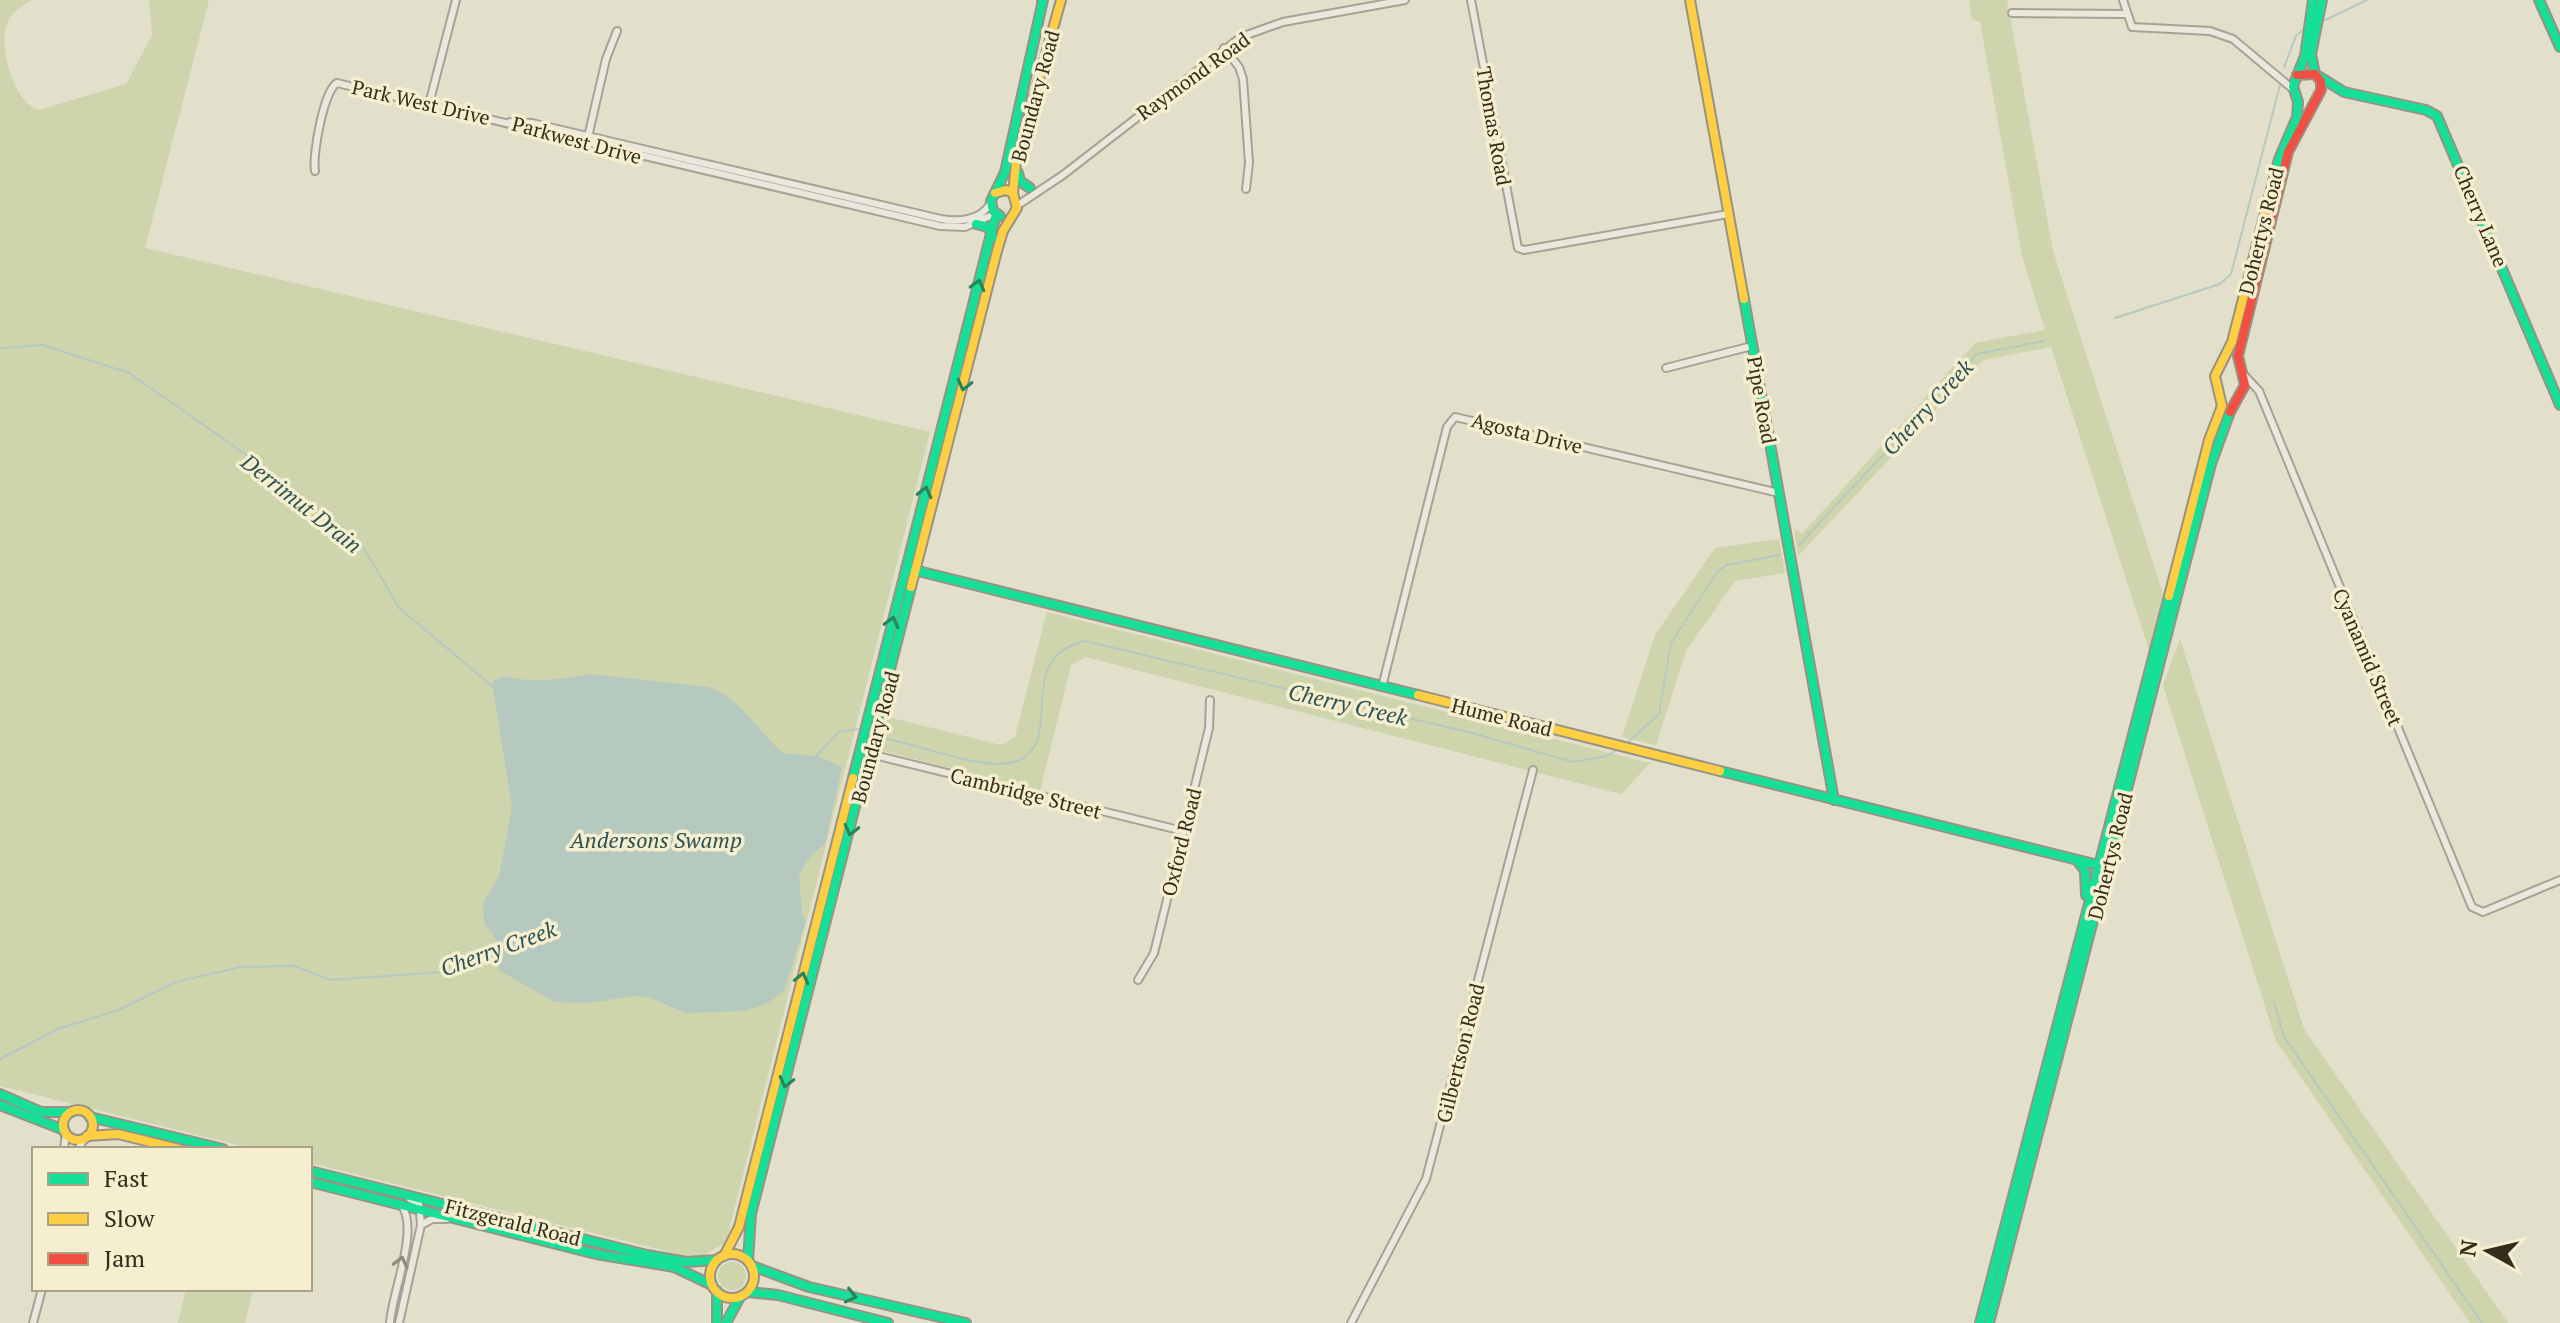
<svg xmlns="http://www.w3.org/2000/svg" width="2560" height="1323" viewBox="0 0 2560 1323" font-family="'PT Serif',serif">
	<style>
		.green { fill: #ced4ac }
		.water { fill: #b6c9bf }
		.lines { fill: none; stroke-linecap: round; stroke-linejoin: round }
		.stream { stroke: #b6c9bf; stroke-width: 2 }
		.street-casing { stroke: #a7a294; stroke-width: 10 }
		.fast-casing { stroke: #979284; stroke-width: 12 }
		.slow-casing { stroke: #979284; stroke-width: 12 }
		.jam-casing { stroke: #979284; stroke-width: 12 }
		.street { stroke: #eae8dc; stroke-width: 6 }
		.fast { stroke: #16e098; stroke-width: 8 }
		.slow { stroke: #ffcf43; stroke-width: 8 }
		.jam { stroke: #f24e42; stroke-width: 8 }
		.oneway { stroke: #26865a }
		.oneway2 { stroke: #908a7c }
		.labels { text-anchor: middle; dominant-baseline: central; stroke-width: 7; stroke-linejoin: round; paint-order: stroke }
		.street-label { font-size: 20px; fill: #362c1c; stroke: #f5eecf }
		.water-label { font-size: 22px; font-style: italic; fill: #2c5355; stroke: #f5eecf }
	</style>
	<rect width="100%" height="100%" fill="#e2dfca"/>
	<!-- green -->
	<path class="green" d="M0,0H32C20,7 10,13 6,27C0,51 14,103 39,110L126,84L152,35L149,0H209L145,248L930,432L726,1242L698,1259L310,1163V1149H254L0,1086Z
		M1969,0H2007L2053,251L2163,594L2149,650L2051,347L1983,360L1798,556L1794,528L1802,534L1975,343L2045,330L2022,256L1980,22L1972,19Z
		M1779,539L1785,573L1735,581L1686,651L1656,745L1622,737L1655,635L1715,548Z
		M1047,612L1650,763L1621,794L1085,657L1071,665L1040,791L883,751L880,747L888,717L1001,745L1015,737Z
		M2180,639L2304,1029L2508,1323H2470L2276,1041L2163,685Z
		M718 1276a14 14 0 1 1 28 0a14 14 0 1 1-28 0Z
		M186,1289H253L245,1323H178Z"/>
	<!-- water -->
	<path class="water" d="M590,674L709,687C743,700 757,731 783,753L817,756L842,767L825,844L809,858L799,875L802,915L806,920L785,989L769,1003L744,1011L686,1013L648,997L633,996L589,1003L554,1002L499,970L496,939L484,923L483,903L499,876L512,808L492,682L504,676C534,684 561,679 590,674Z"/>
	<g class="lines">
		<!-- stream -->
		<path class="stream" d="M2325,20L2367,0
			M2284,67L2296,36L2304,29
			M2115,318L2220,284L2231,274L2280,85
			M0,348L43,345L129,373L271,472L361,543L399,608L492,686
			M1799,545L1977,354L2044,341
			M887,739C920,745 983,771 1014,762C1069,746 1010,658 1085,641L1472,733L1573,762L1607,756L1620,748
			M1625,745L1659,714L1671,643L1718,571L1727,565L1780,555
			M817,755L839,732L858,729
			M2274,1002L2284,1037L2482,1323
			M0,1059L58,1029L118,1010L176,982L240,967L294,966L331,980L441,972L498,952"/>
		<defs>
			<path id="street" d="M1471,0L1518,248L1524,250L1728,214
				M2123,0L2132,27L2210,31L2233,39L2294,90
				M2012,13L2126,14
				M1224,48L1239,67L1243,79L1249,163L1246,189
				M429,104L456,0
				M510,122L532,123L941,219C958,222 980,221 990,204
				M588,137L606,59L617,31
				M315,171C312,155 324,90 337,83L940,226L965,227L995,214
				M1018,205L1063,175L1241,37L1283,22L1405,0
				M1666,368L1752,346
				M2245,376L2259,391L2472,907L2483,912L2560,880
				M1382,687L1447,427L1455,417L1779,493
				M870,754L1183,831
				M1138,980L1154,953L1209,728L1210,700
				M64,1149L66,1133
				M78,1149L85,1138
				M421,1225L432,1219H447
				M33,1323L42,1289
				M390,1323C392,1292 419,1231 402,1206
				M399,1323L421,1225L419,1203L410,1199
				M1351,1323L1426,1179L1533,770"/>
			<path id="fast" d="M1042,0V5
				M2539,0L2560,47
				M2315,74L2311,54L2322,0
				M2320,77L2344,92L2426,110L2437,116L2560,405
				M1018,173L1020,181L1030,188
				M2265,213L2279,159L2297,117L2298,102L2293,86L2305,56L2313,0
				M1000,216L993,211L991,201L1005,172L1043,0
				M976,224L988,227L993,237
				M1744,299L1834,800
				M906,568L1418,695
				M1720,771L2098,865
				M853,778L996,214
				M2077,860L2085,871L2086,895
				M0,1094L41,1112H71
				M0,1105L64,1130
				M90,1117L223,1149
				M310,1171L647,1255L687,1262L717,1260
				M310,1182L596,1254L674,1267L712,1285
				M748,1261L751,1214L911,587
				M752,1266L809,1287L966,1323
				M717,1291V1323
				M748,1292L778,1295L888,1323
				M726,1323L740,1297
				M1980,1323L2169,596
				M1989,1323L2211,464L2230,412"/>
			<path id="slow" d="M1690,0L1744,299
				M1013,193L1016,162L1061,0
				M911,587L997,251L1003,231L1017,208L1013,193L1006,190L995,193
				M2169,596L2209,440L2222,406L2215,376L2232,342L2265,213
				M1418,695L1720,771
				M63 1125a15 15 0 1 1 30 0a15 15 0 1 1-30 0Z
				M87,1136L118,1134L179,1149
				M710 1276a22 22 0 1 1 44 0a22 22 0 1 1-44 0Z
				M724,1256L739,1227L853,778"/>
			<path id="jam" d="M2230,412L2245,385L2238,356L2288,152L2321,90V81L2315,74L2297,75"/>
		</defs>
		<!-- street casing -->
		<use href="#street" class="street-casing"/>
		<!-- fast casing -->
		<use href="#fast" class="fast-casing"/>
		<!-- slow casing -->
		<use href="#slow" class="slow-casing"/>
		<!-- jam casing -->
		<use href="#jam" class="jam-casing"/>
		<!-- street -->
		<use href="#street" class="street"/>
		<!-- fast -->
		<use href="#fast" class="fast"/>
		<!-- slow -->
		<use href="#slow" class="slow"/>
		<!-- jam -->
		<use href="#jam" class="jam"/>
	</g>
	<!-- one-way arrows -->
	<defs><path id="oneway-chevron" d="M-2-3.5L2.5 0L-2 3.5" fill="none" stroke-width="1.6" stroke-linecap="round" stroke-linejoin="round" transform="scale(2)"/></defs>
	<g class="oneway">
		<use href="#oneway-chevron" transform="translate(978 285) rotate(-75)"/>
		<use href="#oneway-chevron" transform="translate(964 385) rotate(104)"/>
		<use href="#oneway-chevron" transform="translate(925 492) rotate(-76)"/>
		<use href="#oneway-chevron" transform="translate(892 622) rotate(-76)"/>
		<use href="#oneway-chevron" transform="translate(851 830) rotate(104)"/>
		<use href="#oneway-chevron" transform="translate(802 978) rotate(-76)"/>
		<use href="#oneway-chevron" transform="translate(786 1082) rotate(104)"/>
		<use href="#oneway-chevron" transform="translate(851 1296) rotate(13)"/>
	</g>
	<use class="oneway2" href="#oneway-chevron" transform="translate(401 1262) rotate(-76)"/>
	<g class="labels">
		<!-- street labels -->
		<g class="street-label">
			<text transform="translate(1193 76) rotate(-36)">Raymond Road</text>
			<text transform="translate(1035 96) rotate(-75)">Boundary Road</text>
			<text transform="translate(421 102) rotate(13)">Park West Drive</text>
			<text transform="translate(1494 126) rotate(80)">Thomas Road</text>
			<text transform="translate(577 140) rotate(15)">Parkwest Drive</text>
			<text transform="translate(2481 216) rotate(67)">Cherry Lane</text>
			<text transform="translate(2261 231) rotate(-76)">Dohertys Road</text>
			<text transform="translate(1762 400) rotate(80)">Pipe Road</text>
			<text transform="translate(1527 433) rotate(14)">Agosta Drive</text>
			<text transform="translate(2368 657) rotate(67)">Cyanamid Street</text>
			<text transform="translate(1502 717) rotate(14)">Hume Road</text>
			<text transform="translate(875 737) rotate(-75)">Boundary Road</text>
			<text transform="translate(1026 793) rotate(14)">Cambridge Street</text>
			<text transform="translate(1181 842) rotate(-76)">Oxford Road</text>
			<text transform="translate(2110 856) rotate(-76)">Dohertys Road</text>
			<text transform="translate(1460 1053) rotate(-76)">Gilbertson Road</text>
			<text transform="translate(513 1222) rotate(14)">Fitzgerald Road</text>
		</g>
		<!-- water labels -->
		<g class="water-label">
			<text transform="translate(1927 407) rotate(-47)">Cherry Creek</text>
			<text transform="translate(302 503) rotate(38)">Derrimut Drain</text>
			<text transform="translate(1348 704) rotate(13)">Cherry Creek</text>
			<text x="656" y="839">Andersons Swamp</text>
			<text transform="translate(498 948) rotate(-20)">Cherry Creek</text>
		</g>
	</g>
	<!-- legend -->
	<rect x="32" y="1147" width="280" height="144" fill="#f5eecf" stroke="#a9a087" stroke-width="2"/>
	<rect x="48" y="1173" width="40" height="12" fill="#16e098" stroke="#a9a087" stroke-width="2"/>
	<text x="104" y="1187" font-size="24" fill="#362c1c">Fast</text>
	<rect x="48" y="1213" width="40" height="12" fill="#ffcf43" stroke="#a9a087" stroke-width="2"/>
	<text x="104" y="1227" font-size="24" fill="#362c1c">Slow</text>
	<rect x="48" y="1253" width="40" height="12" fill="#f24e42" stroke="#a9a087" stroke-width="2"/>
	<text x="104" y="1267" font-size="24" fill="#362c1c">Jam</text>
	<!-- north arrow -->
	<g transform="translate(2488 1251) rotate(278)" stroke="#f5eecf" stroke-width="6" paint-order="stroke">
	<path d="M0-6L14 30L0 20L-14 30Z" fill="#362c1c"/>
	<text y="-12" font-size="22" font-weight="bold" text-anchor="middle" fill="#362c1c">N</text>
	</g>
</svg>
